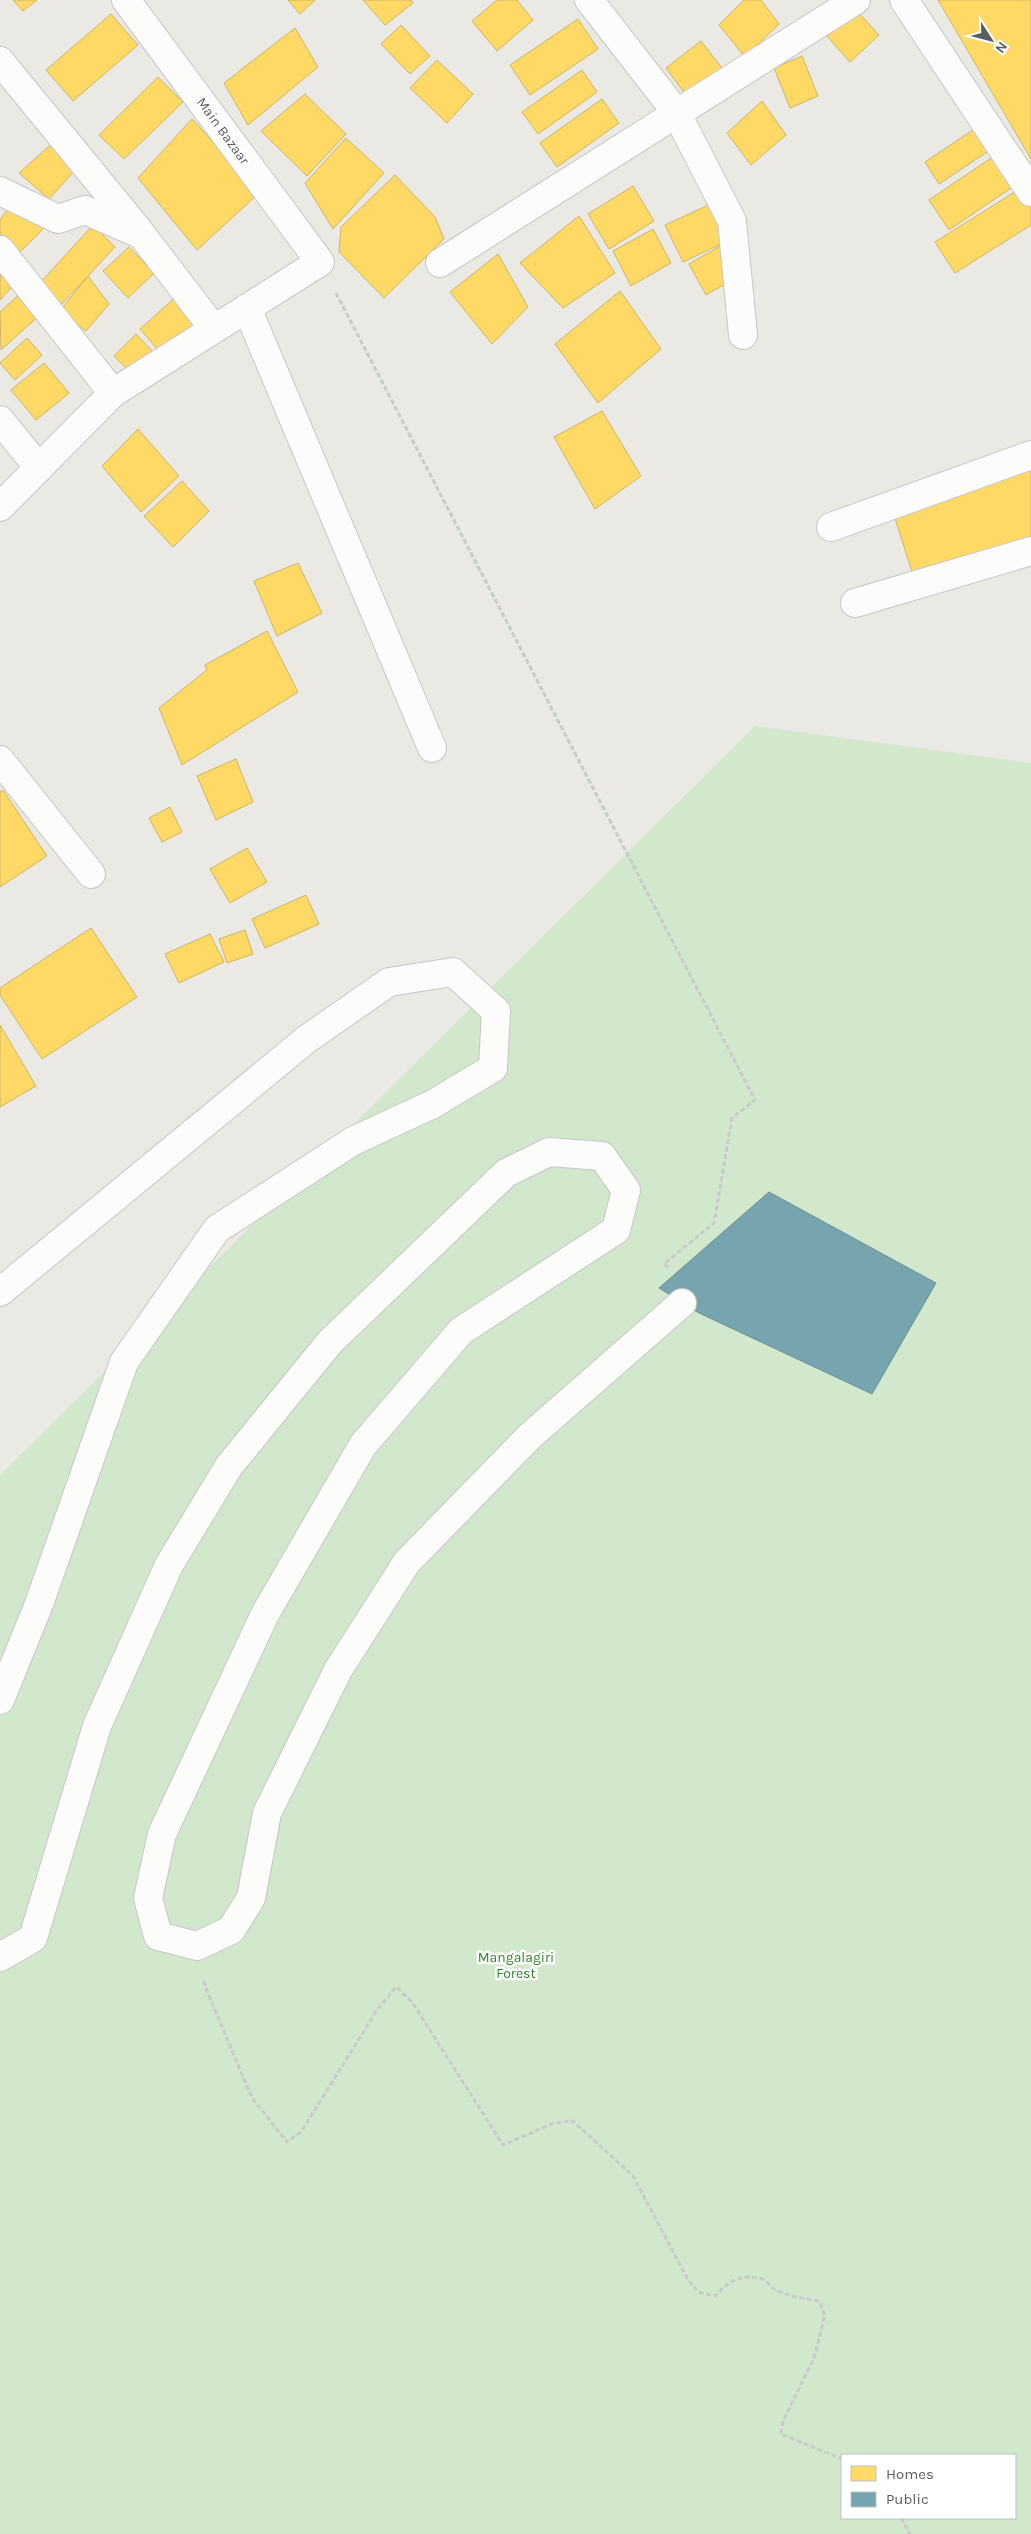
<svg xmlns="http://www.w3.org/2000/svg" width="1031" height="2534" viewBox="0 0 1031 2534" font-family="Karla,sans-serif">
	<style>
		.green { fill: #d2e8cd; fill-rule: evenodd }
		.homes { fill: #ffd966; stroke: #cdb465 }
		.public { fill: #76a5af; stroke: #6d9098 }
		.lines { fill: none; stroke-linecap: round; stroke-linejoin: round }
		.minor-casing { stroke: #c6c6c5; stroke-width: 30 }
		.path { stroke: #c6ccc9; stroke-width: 3; stroke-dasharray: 5 2.5; stroke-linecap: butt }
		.minor { stroke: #fcfcfb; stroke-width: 28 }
		.labels { text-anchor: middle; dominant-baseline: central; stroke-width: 5; stroke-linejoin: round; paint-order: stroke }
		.street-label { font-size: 14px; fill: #595e63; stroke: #fff }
		.park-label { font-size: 14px; fill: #2f862e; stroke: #fff }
	</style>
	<rect width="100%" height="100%" fill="#ebe9e4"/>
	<!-- green -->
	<path class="green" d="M755,726L1031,763V2534H0V1475ZM842,2455H1015V2518H842Z"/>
	<!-- homes -->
	<path class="homes" d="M13,0H37L23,11Z
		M288,0H315L300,14Z
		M363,0H411L413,3L385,25Z
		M497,0H517L533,20L497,51L472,21Z
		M744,0H761L779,24L745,57L719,25Z
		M938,0H1031V159Z
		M856,10L879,35L850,62L827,36Z
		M111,14L138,45L73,101L46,70Z
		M578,19L598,49L530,95L510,65Z
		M401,25L430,56L410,74L381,44Z
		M295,28L318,67L248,125L224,83Z
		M701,41L725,72L689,99L666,68Z
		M802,56L818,96L790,108L774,68Z
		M437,60L473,94L447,123L410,88Z
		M582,70L597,92L538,134L522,112Z
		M158,77L183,102L124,159L99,135Z
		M305,94L346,134L307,176L261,131Z
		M602,99L619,123L557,167L540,143Z
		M762,101L786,135L751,165L727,133Z
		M192,119L259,193L197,250L138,178Z
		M979,126L993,148L939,184L925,162Z
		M346,138L384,173L333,229L305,183Z
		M55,141L77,168L49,199L19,173Z
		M997,154L1017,184L949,230L929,200Z
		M395,175L435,217L444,239L384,298L339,252L341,227Z
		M633,186L654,221L609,249L588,214Z
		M1021,188L1031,205V225L955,273L935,242Z
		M14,201L47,225L20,252L0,233V220Z
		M715,202L732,239L683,262L665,225Z
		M579,216L615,273L563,308L520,263Z
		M93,225L115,247L61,305L39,284Z
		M653,229L671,263L631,286L613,251Z
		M729,241L732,280L706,295L689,264Z
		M129,247L154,273L128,298L103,271Z
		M498,254L528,307L492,344L450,292Z
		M0,261L19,279L0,300Z
		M88,276L109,304L86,331L60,311Z
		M620,291L661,349L598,403L555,344Z
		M22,292L41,314L1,350L0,312Z
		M176,297L200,325L164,357L140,329Z
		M136,334L155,354L133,375L114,356Z
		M27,338L42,355L15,380L0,363Z
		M44,363L69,393L36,420L11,390Z
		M602,411L641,476L595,509L554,437Z
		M138,429L179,476L141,512L102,466Z
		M1031,467V537L913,575L893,512Z
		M182,481L209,511L173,547L144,516Z
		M298,563L322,613L277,636L254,581Z
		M267,631L298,692L182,765L159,708L207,670L205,665Z
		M236,759L253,802L216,820L197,776Z
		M3,790L47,856L0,887V792Z
		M170,807L182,832L162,842L149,818Z
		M247,848L267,882L230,903L210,869Z
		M306,895L319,924L265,948L252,919Z
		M91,928L137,997L42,1059L0,995V988Z
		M245,930L253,954L227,963L219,939Z
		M210,934L224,962L179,983L165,954Z
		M0,1025L36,1086L0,1107Z"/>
	<!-- public -->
	<path class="public" d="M769,1192L936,1283L872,1394L699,1313L659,1288Z"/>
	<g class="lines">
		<defs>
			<path id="minor" d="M589,0L676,112L732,221L743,335
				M904,0L1031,192
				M0,61L140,232
				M0,191L58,219L85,210L142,235L214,329
				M0,250L113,393
				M440,263L856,0
				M247,308L432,748
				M0,420L39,468
				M0,507L113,393L320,262L126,0
				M831,527L1031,455
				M855,603L1031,551
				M0,760L91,874
				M0,1292L307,1039L389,982L453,972L496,1011L493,1068L433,1104L353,1141L217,1229L124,1362L39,1604L0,1700
				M0,1957L33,1938L97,1726L169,1565L229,1466L330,1342L506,1173L549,1152L602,1156L626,1190L616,1230L461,1331L363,1445L265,1614L162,1834L148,1898L158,1936L197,1946L231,1930L251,1898L267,1813L338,1670L407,1562L530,1436L682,1303"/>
		</defs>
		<!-- minor casing -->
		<use href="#minor" class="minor-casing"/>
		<!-- path -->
		<path class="path" d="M336,293L755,1100L732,1118L714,1223L664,1264L670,1269
			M204,1981L207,1991L252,2098L287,2142L301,2132L377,2010L396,1987L412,2002L503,2145L554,2123L573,2121L633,2176L687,2278L698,2292L715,2296C728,2281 742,2273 762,2279C767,2281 770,2286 774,2289C787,2296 805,2299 819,2301L825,2315L814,2358L783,2421L781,2434L842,2459
			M901,2518L910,2534"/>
		<!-- minor -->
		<use href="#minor" class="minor"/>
	</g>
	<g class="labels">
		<!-- street labels -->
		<g class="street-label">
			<text transform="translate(223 131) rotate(54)">Main Bazaar</text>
		</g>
		<!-- park labels -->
		<g class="park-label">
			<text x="516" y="1957">Mangalagiri<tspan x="516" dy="16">Forest</tspan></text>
		</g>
	</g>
	<!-- legend -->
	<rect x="841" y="2454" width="175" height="65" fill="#ffffff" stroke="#bdbfc1"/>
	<rect x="851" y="2466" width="25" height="15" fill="#ffd966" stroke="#bdbfc1"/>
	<text x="886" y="2479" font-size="15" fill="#595e63">Homes</text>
	<rect x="851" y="2492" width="25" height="15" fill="#76a5af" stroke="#bdbfc1"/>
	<text x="886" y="2504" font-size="15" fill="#595e63">Public</text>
	<!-- north arrow -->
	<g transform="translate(991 40) rotate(126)" stroke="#ffffff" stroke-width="4" paint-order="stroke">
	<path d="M0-4L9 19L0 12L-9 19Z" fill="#595e63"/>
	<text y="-8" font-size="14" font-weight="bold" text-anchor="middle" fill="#595e63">N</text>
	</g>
</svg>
